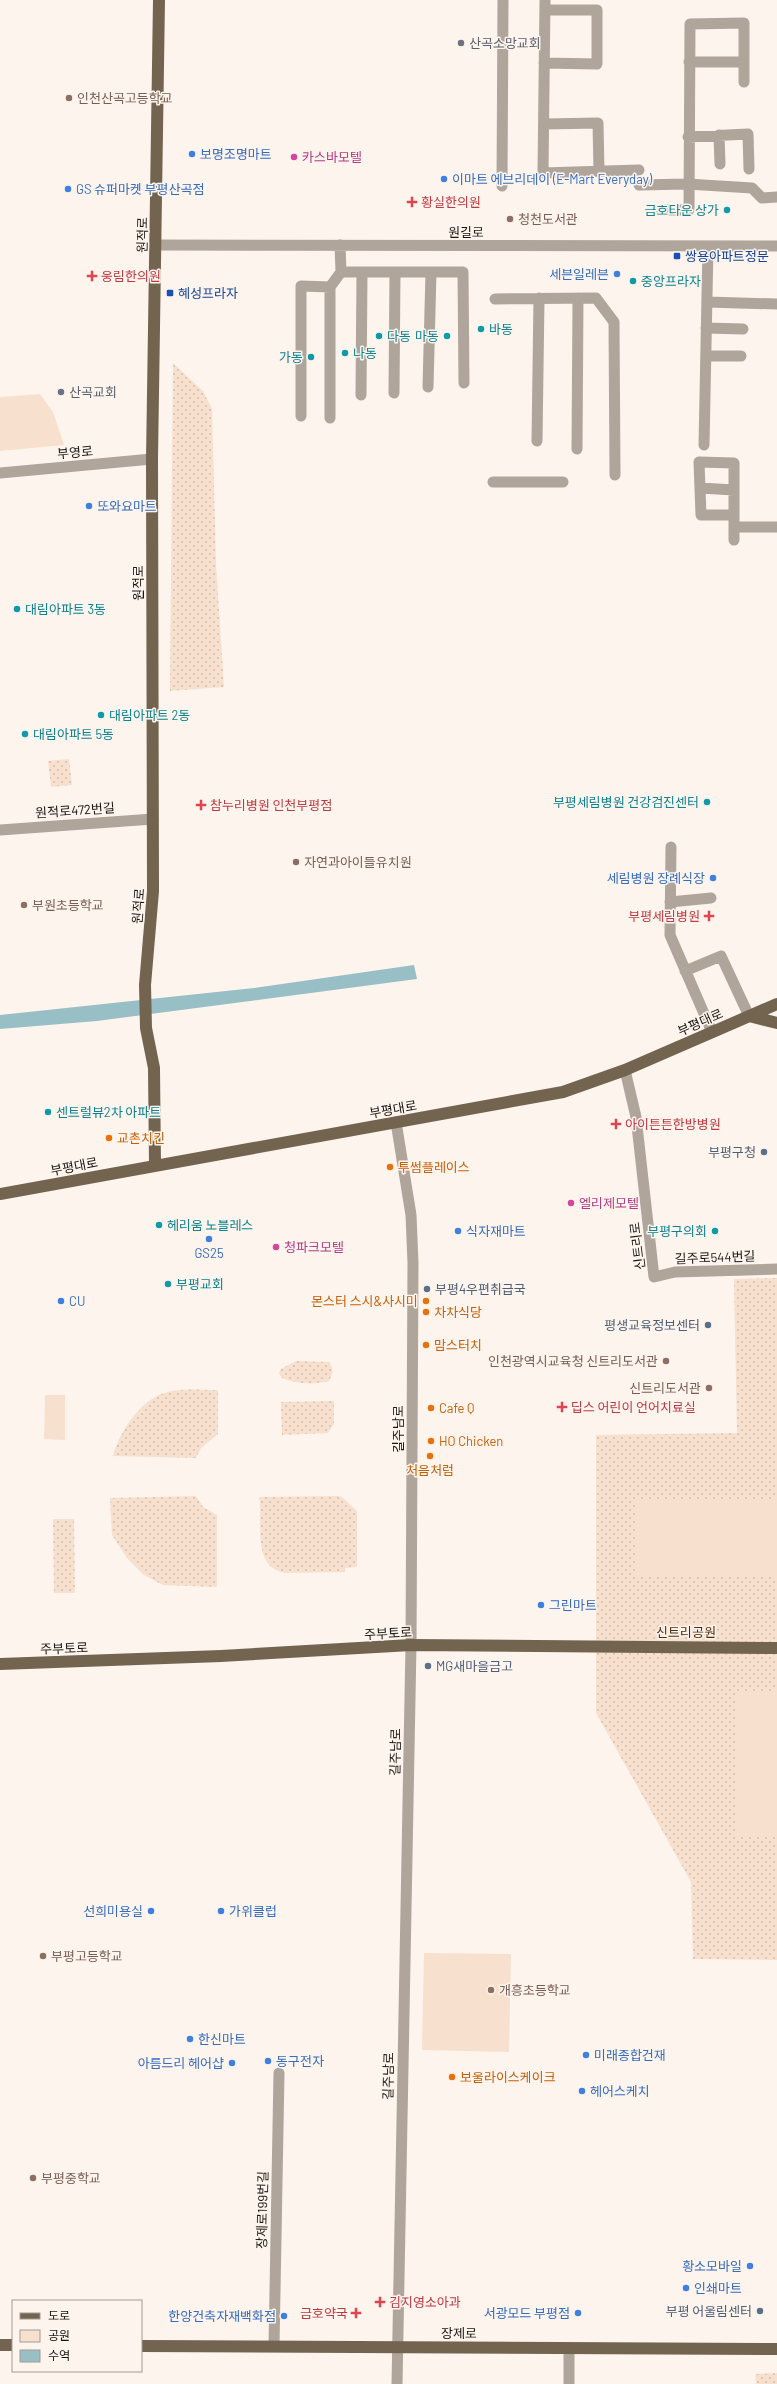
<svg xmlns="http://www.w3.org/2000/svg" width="777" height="2384" viewBox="0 0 777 2384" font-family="Barlow,'Noto Sans KR',sans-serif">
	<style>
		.green { fill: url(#green-dots) }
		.pitch { fill: #f7e0cd }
		.water { fill: #98bfc5 }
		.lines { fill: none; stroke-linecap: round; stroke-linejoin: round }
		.minor { stroke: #afa59a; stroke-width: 11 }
		.major { stroke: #73644f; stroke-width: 12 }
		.worship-dot { fill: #6b7280; stroke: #fdf4ed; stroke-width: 1.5 }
		.education-dot { fill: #8d6e63; stroke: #fdf4ed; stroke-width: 1.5 }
		.shop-dot { fill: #3f7fe0; stroke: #fdf4ed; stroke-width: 1.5 }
		.hotel-dot { fill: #d1479c; stroke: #fdf4ed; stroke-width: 1.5 }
		.health-dot { fill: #e0444e; stroke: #fdf4ed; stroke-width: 1.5 }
		.culture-dot { fill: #0f9aa8; stroke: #fdf4ed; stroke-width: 1.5 }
		.transit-dot { fill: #1a4fb4; stroke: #fdf4ed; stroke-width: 1.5 }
		.food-dot { fill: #e8710a; stroke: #fdf4ed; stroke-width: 1.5 }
		.service-dot { fill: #5c6f8a; stroke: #fdf4ed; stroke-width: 1.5 }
		.labels { text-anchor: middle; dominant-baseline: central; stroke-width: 3; stroke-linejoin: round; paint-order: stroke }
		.worship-label { font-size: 13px; fill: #5b616d; stroke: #fdf4ed; text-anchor: start }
		.education-label { font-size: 13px; fill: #785e54; stroke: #fdf4ed; text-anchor: start }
		.shop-label { font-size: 13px; fill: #366cbe; stroke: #fdf4ed; text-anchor: start }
		.hotel-label { font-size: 13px; fill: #b23c85; stroke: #fdf4ed; text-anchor: start }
		.health-label { font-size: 13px; fill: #be3a42; stroke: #fdf4ed; text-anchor: start }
		.culture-label { font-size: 13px; fill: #0d838f; stroke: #fdf4ed; text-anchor: start }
		.street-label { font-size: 13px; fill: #1a1511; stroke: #fdf4ed }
		.transit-label { font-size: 13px; fill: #164399; stroke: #fdf4ed; text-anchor: start }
		.food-label { font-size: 13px; fill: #c56008; stroke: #fdf4ed; text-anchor: start }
		.service-label { font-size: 13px; fill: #4e5e75; stroke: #fdf4ed; text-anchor: end }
		.park-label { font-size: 13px; fill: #512c05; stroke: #fdf4ed }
	</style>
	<defs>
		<pattern id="green-dots" width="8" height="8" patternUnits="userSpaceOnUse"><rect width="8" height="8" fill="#f7e0cd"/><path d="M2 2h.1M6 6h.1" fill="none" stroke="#d3bfaf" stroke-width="1.8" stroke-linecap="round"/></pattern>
	</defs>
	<rect width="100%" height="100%" fill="#fdf4ed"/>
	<!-- green -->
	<path class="green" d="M173,363L203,391L212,409L216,564L224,687L170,691Z
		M69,759L72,785L51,787L48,761Z
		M777,1278V1960L693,1959L691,1882L596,1713V1435L737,1433L734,1279Z
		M296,1361L329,1362C334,1368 333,1374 329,1381C313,1385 296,1384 282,1378L279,1373L281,1369Z
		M218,1390V1434L201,1448L196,1458L113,1456C119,1434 135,1408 157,1396C174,1387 199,1390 218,1390Z
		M334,1401V1424L328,1433L282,1435L281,1402Z
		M196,1496L203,1507L217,1515V1587L163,1585L144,1575L127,1558L112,1535L110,1498Z
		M337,1496L342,1497L357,1511V1567L345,1568V1572L286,1573C250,1567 264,1523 259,1497Z
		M53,1519H74L75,1593H54Z
		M777,2373V2384H756L755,2374Z"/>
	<!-- pitch -->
	<path class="pitch" d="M40,394L53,412L64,445L0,451V397Z
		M45,1395H65V1440L44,1439Z
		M777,1500V1577H636L637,1501Z
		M735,1691H777V1837H735Z
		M424,1953L511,1954L509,2052L422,2050Z"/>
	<!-- water -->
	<path class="water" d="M414,965L417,979L97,1021L0,1029V1015L254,988Z"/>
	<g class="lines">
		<!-- minor -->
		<path class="minor" d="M545,0L543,173L639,170
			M689,62H744
			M544,63L597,64V10H545
			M544,124L598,123L599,171
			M719,135L720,164
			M688,137L748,134L749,169
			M639,185L687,184L752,188L762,198L777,197
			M502,186L503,0
			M661,210H689L690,24L744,23V82
			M156,245L777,246
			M341,272H463L464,383
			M330,287V418
			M495,299L596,298L614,322L615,475
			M707,302L777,304
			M706,328L743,329
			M706,356H741
			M428,387L431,272
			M394,393L395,272
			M361,395L362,272
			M301,416V286L330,287L341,272L340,245
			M537,441L539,298
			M704,445L708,246
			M577,449L578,298
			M0,473L152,459
			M493,482H563
			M700,488L734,490
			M734,515H701L699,462L734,463V540
			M734,527H777
			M0,830L153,819
			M671,847L670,935L712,1032
			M670,902L711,898
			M685,971L721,956L749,1016
			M625,1070L636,1117L654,1277L675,1272L777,1269
			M396,1122L411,1215L413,1263L411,1645L397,2384
			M274,2346L279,2073
			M569,2384V2348"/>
		<!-- major -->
		<path class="major" d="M749,1016L777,1023
			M155,1165L154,1068L146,1028L145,985L153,891L152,459L159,0
			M0,1194L563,1092L625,1070L777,1004
			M0,1664L221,1656L411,1645L777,1648
			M0,2345H13
			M141,2346L777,2349"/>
	</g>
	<!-- markers -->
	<g class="worship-dot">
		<circle cx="461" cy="43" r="4"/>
		<circle cx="61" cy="392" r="4"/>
	</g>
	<g class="education-dot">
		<circle cx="69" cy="98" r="4"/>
		<circle cx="510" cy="219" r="4"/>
		<circle cx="296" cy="862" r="4"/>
		<circle cx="24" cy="905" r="4"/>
		<circle cx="666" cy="1361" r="4"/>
		<circle cx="709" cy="1388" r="4"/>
		<circle cx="43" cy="1956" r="4"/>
		<circle cx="491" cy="1990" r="4"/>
		<circle cx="33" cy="2178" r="4"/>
	</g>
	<g class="shop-dot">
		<circle cx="192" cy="154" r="4"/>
		<circle cx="444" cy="179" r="4"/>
		<circle cx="68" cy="189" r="4"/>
		<circle cx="617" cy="274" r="4"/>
		<circle cx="89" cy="506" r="4"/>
		<circle cx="713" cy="878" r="4"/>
		<circle cx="458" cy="1231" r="4"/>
		<circle cx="209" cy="1239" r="4"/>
		<circle cx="61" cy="1301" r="4"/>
		<circle cx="541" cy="1605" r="4"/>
		<circle cx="151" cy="1911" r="4"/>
		<circle cx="221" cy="1911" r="4"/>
		<circle cx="190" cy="2039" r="4"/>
		<circle cx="586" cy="2055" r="4"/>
		<circle cx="268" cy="2061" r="4"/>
		<circle cx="232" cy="2063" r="4"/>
		<circle cx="582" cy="2091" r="4"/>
		<circle cx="750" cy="2266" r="4"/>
		<circle cx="686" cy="2288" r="4"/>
		<circle cx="578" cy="2313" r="4"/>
		<circle cx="284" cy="2316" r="4"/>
	</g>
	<g class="hotel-dot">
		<circle cx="294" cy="157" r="4"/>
		<circle cx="571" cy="1203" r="4"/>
		<circle cx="276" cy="1247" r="4"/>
	</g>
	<g class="health-dot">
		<path d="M410 196h4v4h4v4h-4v4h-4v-4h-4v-4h4z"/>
		<path d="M90 270h4v4h4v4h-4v4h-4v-4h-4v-4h4z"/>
		<path d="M199 799h4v4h4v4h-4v4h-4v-4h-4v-4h4z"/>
		<path d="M707 910h4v4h4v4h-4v4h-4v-4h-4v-4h4z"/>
		<path d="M614 1118h4v4h4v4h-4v4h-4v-4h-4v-4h4z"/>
		<path d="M560 1401h4v4h4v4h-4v4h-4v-4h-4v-4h4z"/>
		<path d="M378 2296h4v4h4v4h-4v4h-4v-4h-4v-4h4z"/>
		<path d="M354 2307h4v4h4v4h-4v4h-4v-4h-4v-4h4z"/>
	</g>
	<g class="culture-dot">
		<circle cx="727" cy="210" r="4"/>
		<circle cx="633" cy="281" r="4"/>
		<circle cx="481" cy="329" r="4"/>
		<circle cx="379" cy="336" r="4"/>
		<circle cx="447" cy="336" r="4"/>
		<circle cx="345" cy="353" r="4"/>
		<circle cx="311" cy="357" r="4"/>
		<circle cx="17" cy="609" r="4"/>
		<circle cx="101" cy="715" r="4"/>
		<circle cx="25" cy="734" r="4"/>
		<circle cx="707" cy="802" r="4"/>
		<circle cx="48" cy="1112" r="4"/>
		<circle cx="159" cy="1225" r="4"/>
		<circle cx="715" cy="1231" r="4"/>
		<circle cx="168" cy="1284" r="4"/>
	</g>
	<g class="transit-dot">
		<rect x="673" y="252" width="8" height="8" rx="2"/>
		<rect x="166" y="289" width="8" height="8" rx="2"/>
	</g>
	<g class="food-dot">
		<circle cx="109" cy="1138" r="4"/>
		<circle cx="390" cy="1167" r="4"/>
		<circle cx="426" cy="1301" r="4"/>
		<circle cx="426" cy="1312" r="4"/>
		<circle cx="426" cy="1345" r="4"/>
		<circle cx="431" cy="1408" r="4"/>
		<circle cx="431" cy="1441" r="4"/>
		<circle cx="430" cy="1456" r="4"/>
		<circle cx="452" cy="2077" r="4"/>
	</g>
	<g class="service-dot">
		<circle cx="764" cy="1152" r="4"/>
		<circle cx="427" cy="1289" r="4"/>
		<circle cx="708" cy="1325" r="4"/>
		<circle cx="428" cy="1666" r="4"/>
		<circle cx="760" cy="2311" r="4"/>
	</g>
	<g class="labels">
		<!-- worship labels -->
		<g class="worship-label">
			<text x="469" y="43">산곡소망교회</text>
			<text x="69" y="392">산곡교회</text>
		</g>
		<!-- education labels -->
		<g class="education-label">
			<text x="77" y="98">인천산곡고등학교</text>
			<text x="518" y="219">청천도서관</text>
			<text x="304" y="862">자연과아이들유치원</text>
			<text x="32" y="905">부원초등학교</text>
			<text x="658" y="1361" text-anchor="end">인천광역시교육청 신트리도서관</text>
			<text x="701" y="1388" text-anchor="end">신트리도서관</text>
			<text x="51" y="1956">부평고등학교</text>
			<text x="499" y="1990">개흥초등학교</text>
			<text x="41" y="2178">부평중학교</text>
		</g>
		<!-- shop labels -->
		<g class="shop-label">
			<text x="200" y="154">보명조명마트</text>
			<text x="452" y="179">이마트 에브리데이 (E-Mart Everyday)</text>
			<text x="76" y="189">GS 슈퍼마켓 부평산곡점</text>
			<text x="609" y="274" text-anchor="end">세븐일레븐</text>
			<text x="97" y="506">또와요마트</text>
			<text x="705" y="878" text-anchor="end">세림병원 장례식장</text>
			<text x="466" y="1231">식자재마트</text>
			<text x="209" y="1253" text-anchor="middle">GS25</text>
			<text x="69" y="1301">CU</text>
			<text x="549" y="1605">그린마트</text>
			<text x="143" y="1911" text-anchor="end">선희미용실</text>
			<text x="229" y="1911">가위클럽</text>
			<text x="198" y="2039">한신마트</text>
			<text x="594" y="2055">미래종합건재</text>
			<text x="276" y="2061">동구전자</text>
			<text x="224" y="2063" text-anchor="end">아름드리 헤어샵</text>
			<text x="590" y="2091">헤어스케치</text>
			<text x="742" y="2266" text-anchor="end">황소모바일</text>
			<text x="694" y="2288">인쇄마트</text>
			<text x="570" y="2313" text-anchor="end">서광모드 부평점</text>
			<text x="276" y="2316" text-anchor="end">한양건축자재백화점</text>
		</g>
		<!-- hotel labels -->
		<g class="hotel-label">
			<text x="302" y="157">카스바모텔</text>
			<text x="579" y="1203">엘리제모텔</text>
			<text x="284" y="1247">청파크모텔</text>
		</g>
		<!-- health labels -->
		<g class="health-label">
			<text x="421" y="202">황실한의원</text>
			<text x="101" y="276">웅림한의원</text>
			<text x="210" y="805">참누리병원 인천부평점</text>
			<text x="700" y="916" text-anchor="end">부평세림병원</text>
			<text x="625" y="1124">아이튼튼한방병원</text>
			<text x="571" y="1407">딥스 어린이 언어치료실</text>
			<text x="389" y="2302">김지영소아과</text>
			<text x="348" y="2313" text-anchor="end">금호약국</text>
		</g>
		<!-- culture labels -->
		<g class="culture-label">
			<text x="719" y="210" text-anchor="end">금호타운 상가</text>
			<text x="641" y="281">중앙프라자</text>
			<text x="489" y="329">바동</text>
			<text x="387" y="336">다동</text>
			<text x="439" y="336" text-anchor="end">마동</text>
			<text x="353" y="353">나동</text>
			<text x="303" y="357" text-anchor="end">가동</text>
			<text x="25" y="609">대림아파트 3동</text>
			<text x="109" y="715">대림아파트 2동</text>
			<text x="33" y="734">대림아파트 5동</text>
			<text x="699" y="802" text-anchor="end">부평세림병원 건강검진센터</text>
			<text x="56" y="1112">센트럴뷰2차 아파트</text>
			<text x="167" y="1225">헤리움 노블레스</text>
			<text x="707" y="1231" text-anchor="end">부평구의회</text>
			<text x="176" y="1284">부평교회</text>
		</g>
		<!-- street labels -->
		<g class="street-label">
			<text x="466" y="232">원길로</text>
			<text transform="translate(142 235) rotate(-89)">원적로</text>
			<text transform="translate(75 452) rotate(-5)">부영로</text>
			<text transform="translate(138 583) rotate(-90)">원적로</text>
			<text transform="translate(75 810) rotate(-4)">원적로472번길</text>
			<text transform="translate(138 906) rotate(-86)">원적로</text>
			<text transform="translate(700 1022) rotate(-24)">부평대로</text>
			<text transform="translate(393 1109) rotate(-10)">부평대로</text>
			<text transform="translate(74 1166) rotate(-11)">부평대로</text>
			<text transform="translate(637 1246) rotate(-97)">신트리로</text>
			<text transform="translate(715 1257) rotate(-2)">길주로544번길</text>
			<text transform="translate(398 1429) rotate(-90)">길주남로</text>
			<text transform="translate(388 1633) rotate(-3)">주부토로</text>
			<text transform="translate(64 1648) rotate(-2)">주부토로</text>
			<text transform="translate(395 1752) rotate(-89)">길주남로</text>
			<text transform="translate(388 2076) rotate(-89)">길주남로</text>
			<text transform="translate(262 2210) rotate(-89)">장제로199번길</text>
			<text x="459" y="2333">장제로</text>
		</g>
		<!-- transit labels -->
		<g class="transit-label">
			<text x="685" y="256">쌍용아파트정문</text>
			<text x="178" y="293">혜성프라자</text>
		</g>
		<!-- food labels -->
		<g class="food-label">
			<text x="117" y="1138">교촌치킨</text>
			<text x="398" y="1167">투썸플레이스</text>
			<text x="418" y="1301" text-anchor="end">몬스터 스시&amp;사시미</text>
			<text x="434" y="1312">차차식당</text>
			<text x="434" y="1345">맘스터치</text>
			<text x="439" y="1408">Cafe Q</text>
			<text x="439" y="1441">HO Chicken</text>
			<text x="430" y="1470" text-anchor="middle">처음처럼</text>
			<text x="460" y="2077">보울라이스케이크</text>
		</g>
		<!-- service labels -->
		<g class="service-label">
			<text x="756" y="1152">부평구청</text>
			<text x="435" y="1289" text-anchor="start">부평4우편취급국</text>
			<text x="700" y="1325">평생교육정보센터</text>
			<text x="436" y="1666" text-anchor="start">MG새마을금고</text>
			<text x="752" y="2311">부평 어울림센터</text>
		</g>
		<!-- park labels -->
		<g class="park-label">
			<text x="686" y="1632">신트리공원</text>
		</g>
	</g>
	<!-- legend -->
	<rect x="12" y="2300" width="130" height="72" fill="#fdf4ed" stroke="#a29b95"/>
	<rect x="20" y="2313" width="20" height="6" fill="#73644f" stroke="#a29b95"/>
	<text x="48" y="2320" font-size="12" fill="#1a1511">도로</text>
	<rect x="20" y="2330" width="20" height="12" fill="#f7e0cd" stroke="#a29b95"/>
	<text x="48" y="2340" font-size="12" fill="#1a1511">공원</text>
	<rect x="20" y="2350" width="20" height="12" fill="#98bfc5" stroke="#a29b95"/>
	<text x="48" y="2360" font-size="12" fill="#1a1511">수역</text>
</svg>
